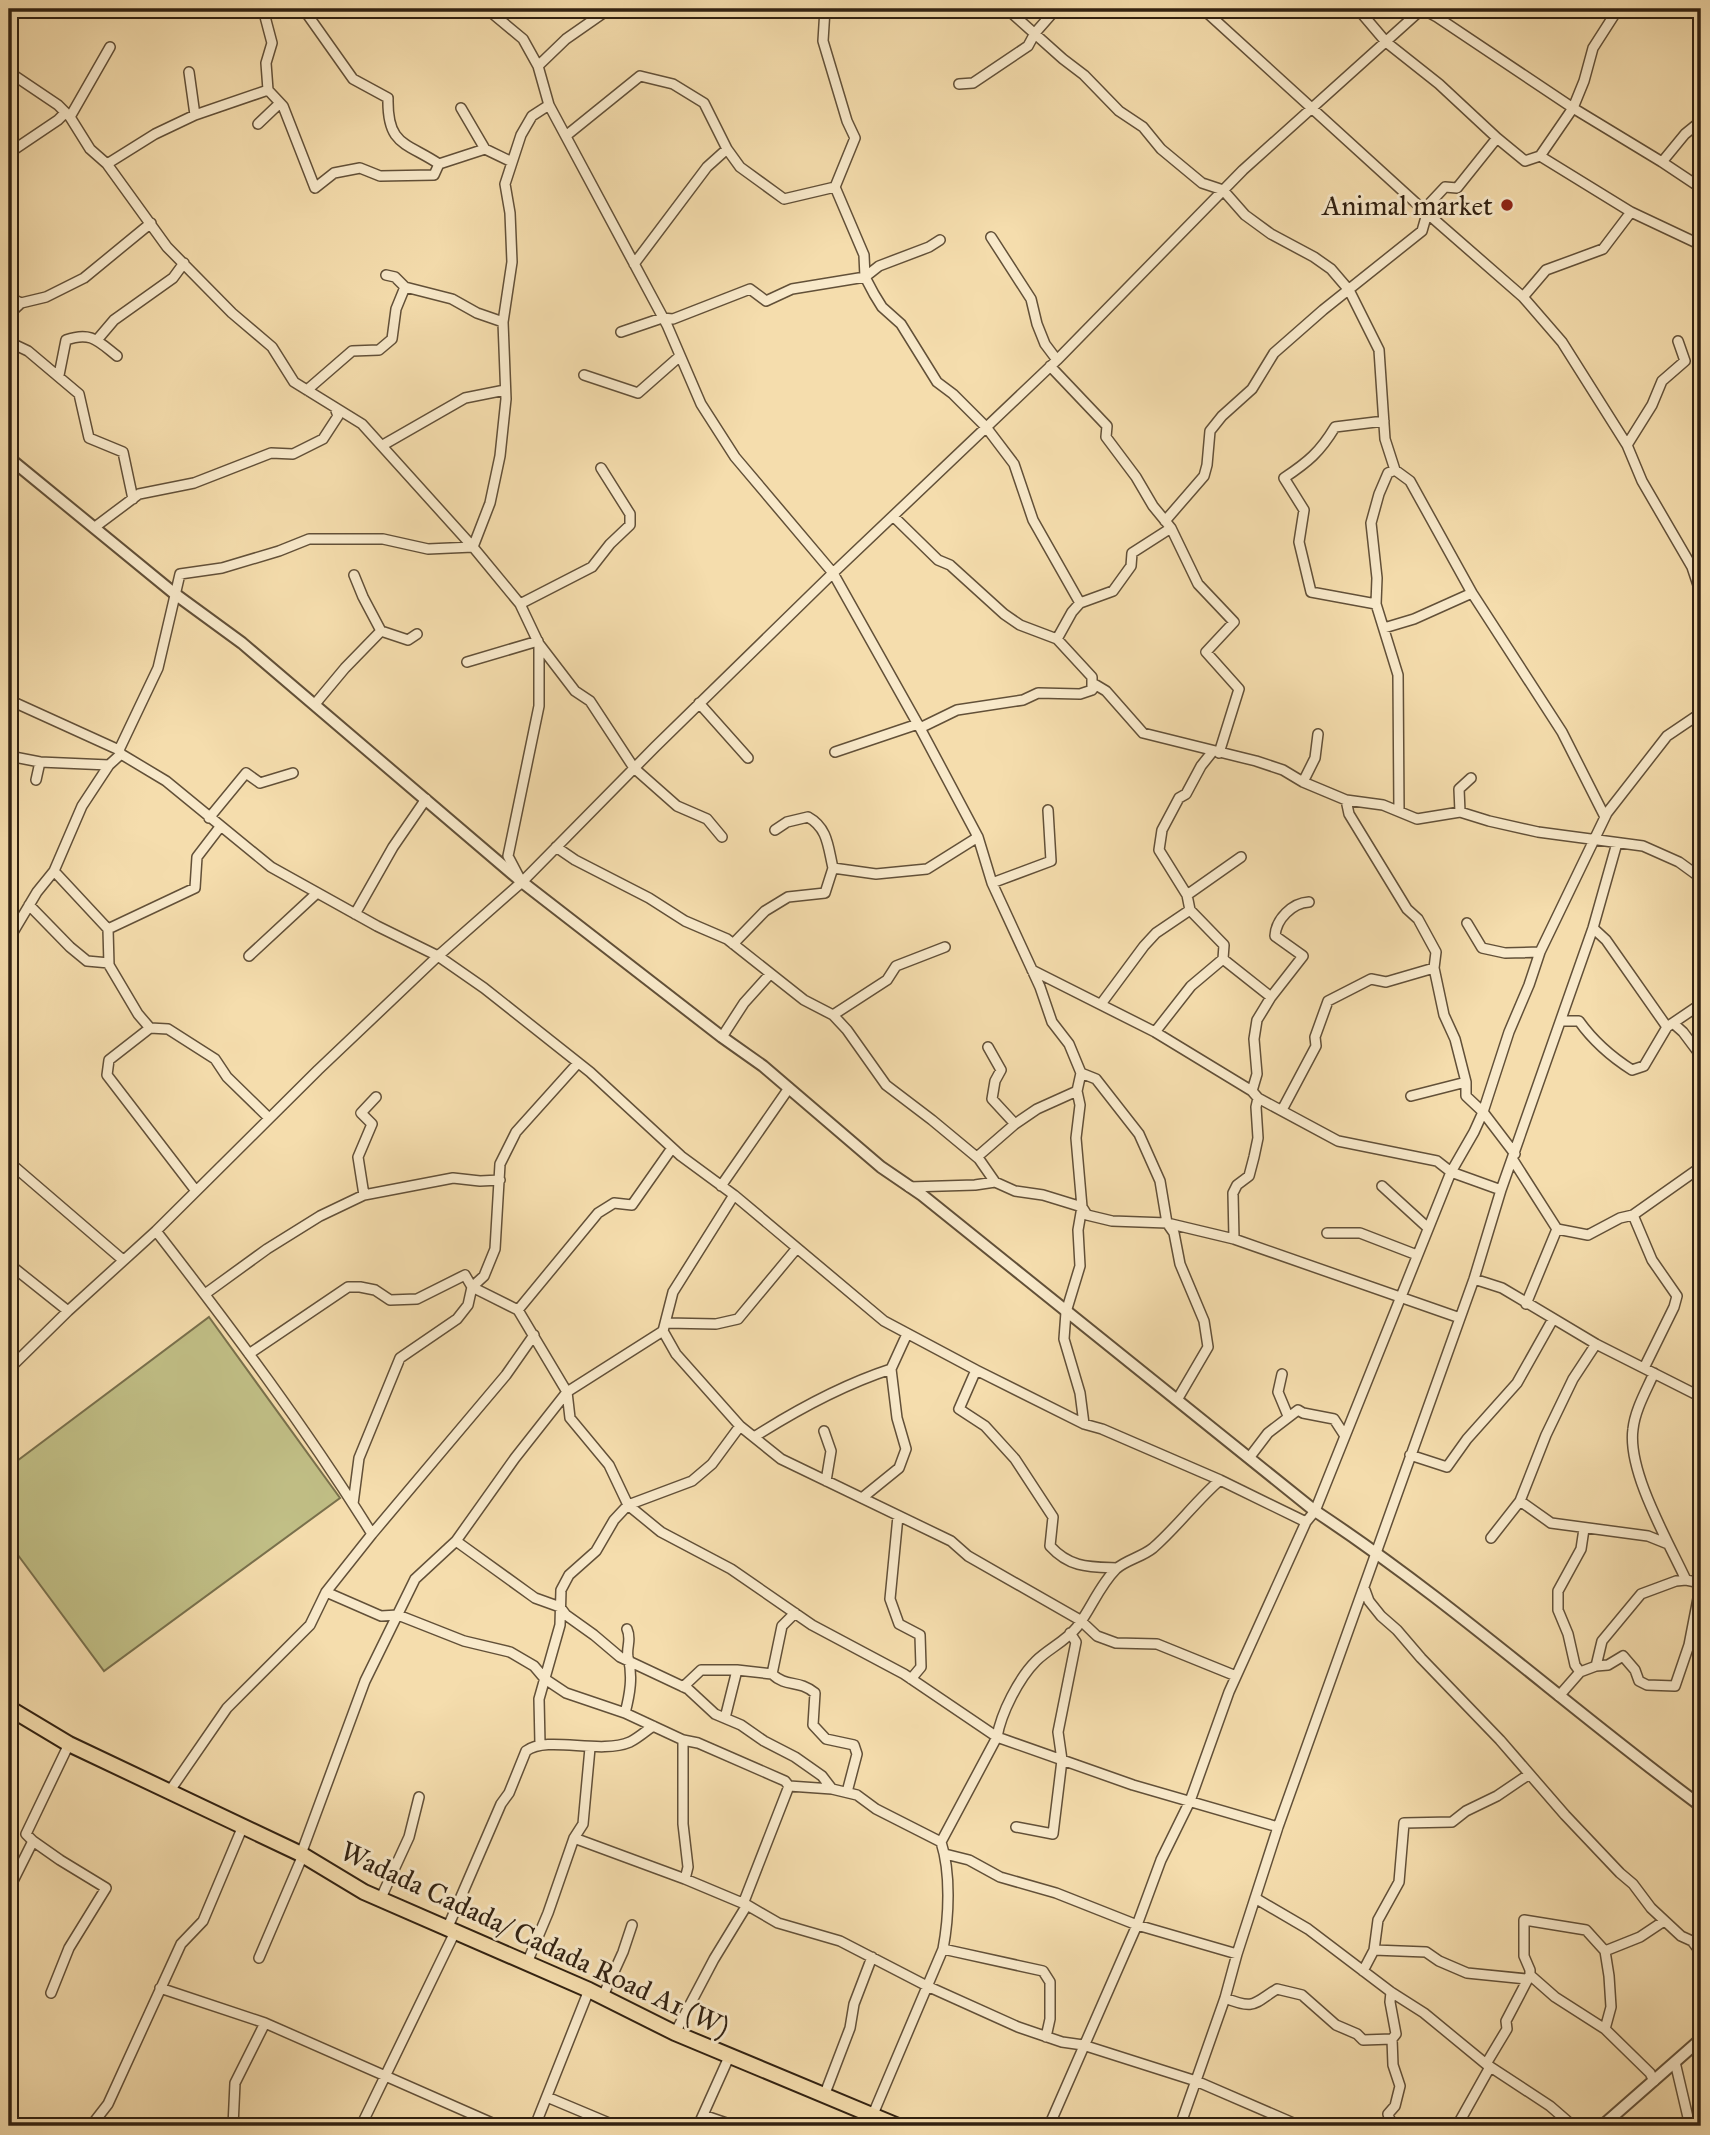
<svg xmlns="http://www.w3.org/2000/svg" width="1710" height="2135" viewBox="0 0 1710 2135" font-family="'IM FELL Great Primer',serif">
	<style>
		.green { fill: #c1bf86; stroke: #79704c; stroke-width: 2 }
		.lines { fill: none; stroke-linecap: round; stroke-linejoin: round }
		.minor-casing { stroke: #625038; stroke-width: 12 }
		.tertiary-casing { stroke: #625038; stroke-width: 14 }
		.primary-casing { stroke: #312111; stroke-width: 18 }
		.minor { stroke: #f8e9ca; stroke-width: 9 }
		.tertiary { stroke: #f8e9ca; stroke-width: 10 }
		.primary { stroke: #f5ddad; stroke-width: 14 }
		.poi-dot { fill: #8f2418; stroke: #f8e9ca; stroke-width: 2.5 }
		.labels { text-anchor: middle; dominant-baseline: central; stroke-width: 6; stroke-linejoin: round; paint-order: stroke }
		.poi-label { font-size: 28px; fill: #312111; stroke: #f8e9ca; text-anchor: end }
		.street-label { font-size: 28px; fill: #312111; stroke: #f8e9ca }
	</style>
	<rect width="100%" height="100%" fill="#f5ddad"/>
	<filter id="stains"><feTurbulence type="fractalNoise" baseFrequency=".00286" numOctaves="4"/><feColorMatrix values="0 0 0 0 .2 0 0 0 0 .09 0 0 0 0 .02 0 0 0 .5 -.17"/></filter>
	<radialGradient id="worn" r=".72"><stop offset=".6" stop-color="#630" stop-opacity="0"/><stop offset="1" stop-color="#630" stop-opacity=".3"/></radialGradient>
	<!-- green -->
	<path class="green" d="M209,1317L340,1498L104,1671L9,1543V1467Z"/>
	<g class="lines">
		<defs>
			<path id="minor" d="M300,9L307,14L353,79L388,98C387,146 406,142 439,164
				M487,9L523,39L538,66L549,105L667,325L701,404L735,457L833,573L920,728L978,837L992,883L1040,987L1052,1022L1069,1044L1081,1073L1096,1079L1139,1134L1160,1181L1167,1223L1174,1233L1180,1264L1204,1321L1208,1347L1177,1400
				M1007,9L1063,59L1084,75L1119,111L1143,127L1161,149L1202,183L1223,190L1245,215L1271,234L1314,257L1331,269L1349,290L1379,350L1385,439L1395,470L1410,481L1472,593L1562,732L1605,817
				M1203,9L1428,214L1523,297L1562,342L1627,445L1642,481L1692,567L1701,594
				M1358,9L1386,42L1439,84L1497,138
				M1422,9L1437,17L1573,108L1662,162L1701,188
				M1437,17L1451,9
				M538,66L566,39L609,9
				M9,72L58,105L70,117L90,149L107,164L167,247L232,313L272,347L294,382L362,424L473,547L520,604L539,644V706L508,856L519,877
				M189,72L195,115
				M959,84L973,83L1028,46L1035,33L1056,9
				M268,90L283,106L315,188L334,173L360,168L380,176L434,175L439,164L485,149L512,162
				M461,108L485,149
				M70,117L110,47
				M258,124L280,103
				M567,135L640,76L673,84L704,103L727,149L740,167L784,199L835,187L855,138L847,121L823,41L825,9
				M9,153L58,120L65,113
				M1540,156L1631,212L1701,245
				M1662,162L1685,134L1701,121
				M107,164L155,134L195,115L268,90L266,63L272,43L263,9
				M835,187L864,255L865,277L874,294L882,307L901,324L937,382L953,394L986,427L1014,464L1033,520L1080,603L1072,612L1057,639
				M991,237L1031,299L1037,324L1045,344L1057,360
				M634,264L707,167L727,149
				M386,275L395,277L405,287
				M9,297L21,303L46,297L84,278L151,223
				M1523,297L1546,270L1603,249L1631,212
				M9,314L21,303
				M621,332L662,318L673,319L750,289L766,301L792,289L865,277L879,266L929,247L940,240
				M97,340L114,320L173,278L184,263
				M9,342L28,351L79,394L89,438L123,452L133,499
				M1050,366L1107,426L1106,437L1136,477L1153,506L1171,528L1198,584L1234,622L1206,652L1239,689L1219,753
				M59,375L66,340C91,331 98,341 117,356
				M584,375L638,393L680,356
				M307,390L352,351L379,350L392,339L396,309L405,287L452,299L477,313L503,322
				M383,445L465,398L505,390
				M1627,445L1652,405L1662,381L1685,361L1678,341
				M1395,470L1388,473L1379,494L1371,523L1377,578L1376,604L1398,675L1399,811
				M893,516L938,560L950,565L1004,614L1020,625L1057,639L1092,677V690
				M1165,521L1204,476L1207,465L1210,431L1222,416L1252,389L1274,353L1323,310L1422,231L1430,203L1445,187L1457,188L1497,138L1525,161L1540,156L1573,108L1584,81L1593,48L1618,9
				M95,527L139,494L194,483L271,453L293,454L323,439L338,416L335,408
				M473,547L428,549L383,539H309L279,551L222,568L180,574L158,668L119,750L121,754L166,781L271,867L377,926L438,956L484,988L590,1072L681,1156L734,1195L884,1321L976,1370L1084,1424L1102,1429L1220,1480L1306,1522
				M473,547L490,503L500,456L506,399L503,322L512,262L510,213L505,184L521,135L532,116L549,105
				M1080,603L1113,591L1131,566L1132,553L1171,528
				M520,604L592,567L610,544L630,525V514L601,468
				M1376,604L1311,592L1299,542L1304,510L1284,478C1308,462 1320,452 1335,427L1384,421
				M1384,628L1414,619L1472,593
				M381,631L408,640L417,634
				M539,644L575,691L590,701L634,768L677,806L707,819L722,837
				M467,662L538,641
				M9,700L119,750
				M699,703L748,758
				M315,704L345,668L381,631L363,597L354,575
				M920,728L957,710L1023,700L1038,693L1080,694L1092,690L1096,685L1106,691L1143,733L1256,761L1283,770L1303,782L1346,800L1383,805L1417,819L1460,812L1489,821L1538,832L1643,846L1679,862L1701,878
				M1213,751L1201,766L1186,794L1179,798L1162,830L1159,850L1187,895L1190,910L1224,945L1223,959L1271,997
				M835,752L918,724
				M9,756L40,762L109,765
				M36,780L40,762
				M1303,782L1315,758L1318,734
				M1346,800L1349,814L1407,909L1418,919L1436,952L1434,968L1444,1015L1455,1039L1466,1082V1096L1483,1112L1515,1154
				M1460,812L1459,789L1471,778
				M209,818L246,773L260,783L293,773
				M775,830L787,822L808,817C828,828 828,847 833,868
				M556,847L575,860L649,898L685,921L727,939L804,1000L833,1015L847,1030L886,1085L932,1120L979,1159L995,1182
				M54,871L108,929L195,888L197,857L220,827
				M992,883L1051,861L1048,810
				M1187,895L1241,857
				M29,905L70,947L87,961L109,963
				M355,914L393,847L426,799
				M1467,923L1482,948L1505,953L1540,952
				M1593,928L1606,940L1667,1027
				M108,929L109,965L138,1014L150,1028L109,1060L107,1075L196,1191
				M9,939L37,892L54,871L82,806L109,765L121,754
				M733,944L765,911L788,897L825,893L833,868L876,874L927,869L978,837
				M249,956L317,893
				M1032,970L1155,1032L1252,1091L1258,1098L1338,1141L1437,1161L1451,1172L1501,1190
				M1101,1004L1144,946L1156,933L1190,910
				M833,1015L887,980L896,966L945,947
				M1561,1021H1579C1594,1042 1610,1056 1632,1070L1644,1066L1667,1027L1701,1004
				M1674,1024L1683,1032L1701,1056
				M150,1028L168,1029L215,1059L227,1077L269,1118
				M1155,1032L1191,986L1223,959
				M722,1037L744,1003L770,974
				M988,1047L1001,1070L995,1081L992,1099L1015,1124
				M1081,1073L1077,1091L1080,1105L1076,1138L1082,1207L1078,1230L1080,1266L1066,1312L1064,1339L1080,1393L1084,1424
				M1252,1091L1257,1074L1254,1039L1257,1020L1271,997L1303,956L1275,936C1276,919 1292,903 1309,902
				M1411,1096L1466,1082
				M1282,1110L1316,1046L1315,1037L1328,1001L1371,979L1386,982L1434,968
				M672,1148L632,1205L614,1203L598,1213L518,1310L567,1392L570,1418L609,1465L628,1505L661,1532L731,1569L812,1625L904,1674L997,1737L1133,1785L1278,1827
				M977,1157L1015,1124L1037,1109L1077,1091
				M1513,1160L1557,1229L1526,1304
				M9,1162L123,1260
				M721,1186L789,1088
				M1382,1186L1428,1228
				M909,1187L975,1185L995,1182L1015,1191L1043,1195L1082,1207L1087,1215L1112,1221L1167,1223L1234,1239L1460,1318
				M364,1195L358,1157L372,1124L361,1113L376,1097
				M1633,1215L1652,1260L1677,1296L1674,1307L1644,1368
				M1557,1229L1588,1235L1620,1218L1633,1215L1701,1167
				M156,1231C232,1329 306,1428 372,1534
				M1327,1233H1360L1417,1255
				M1234,1239L1233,1193L1237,1185L1249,1176L1254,1157L1258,1138L1256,1107L1258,1098
				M9,1264L68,1311
				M1474,1279L1502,1288L1596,1344L1701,1397
				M205,1294L267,1249L320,1216L364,1195L453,1178L480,1181L500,1180
				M666,1323L716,1324L738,1319L797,1248
				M663,1331L676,1354L740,1426L781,1459L951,1541L968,1556L1080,1620L1097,1636L1116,1643L1157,1644L1236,1676
				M249,1354L348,1287H360L375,1290L390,1300L417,1299L465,1275L472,1287L518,1310
				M9,1369L68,1311L156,1231L318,1070L438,956L522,882L655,747L833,573L1057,360L1243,170L1422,9
				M976,1370L959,1409L985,1426L1015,1459L1053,1517L1050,1546C1070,1568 1089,1567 1117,1568
				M1654,1373C1646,1391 1635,1410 1633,1429C1627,1471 1668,1541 1686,1580
				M1282,1374L1278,1392L1288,1416
				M824,1431L831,1451L826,1481
				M754,1437C798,1409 842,1385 891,1369L907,1334
				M1410,1455L1447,1467L1467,1439L1517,1383L1553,1319
				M1249,1458L1268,1433L1298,1410L1303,1413L1334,1419L1345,1436
				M862,1498L899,1468L906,1449L897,1418L891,1369
				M1520,1501L1551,1523L1648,1536L1668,1544
				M353,1504L359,1458L400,1358L457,1319L468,1305L472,1287L484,1276L495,1249L500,1164L516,1132L578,1063
				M898,1516L890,1599L899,1624L920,1635L921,1667L911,1679
				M1491,1538L1520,1501L1546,1435L1573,1379L1596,1344
				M456,1541L535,1598L560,1607L566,1615L594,1635L620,1657L688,1689L715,1714L741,1725L764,1741L795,1757L822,1776L832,1789
				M1365,1590L1369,1601L1381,1616L1397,1630L1421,1658L1500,1740L1565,1815L1620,1873L1633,1884L1651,1908L1681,1936L1692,1941L1701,1953
				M326,1592L381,1616L398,1615L464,1641L510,1652L534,1666L545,1679L566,1693L625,1713L683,1740L698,1743L785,1781L789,1786L832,1789L857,1795L876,1809L941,1842
				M795,1613L782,1626L772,1674C787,1688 798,1679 815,1693L813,1725L826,1739L854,1745L857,1754L847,1792
				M1596,1666L1608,1665L1623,1656L1635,1670L1639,1681L1647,1685L1675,1686L1689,1645L1701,1583
				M737,1670L772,1674
				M1580,1672L1575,1665L1568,1634L1558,1610V1591L1581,1549L1584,1529
				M683,1687L701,1670H737L725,1718
				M1559,1696L1580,1672L1596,1666L1602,1641L1641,1594L1676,1581L1686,1580L1701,1583
				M625,1713C630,1694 633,1676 628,1657C626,1647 632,1640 627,1629
				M683,1740V1824L688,1867L685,1879
				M540,1744L539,1699L560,1625L561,1590L569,1575L596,1551L614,1520L628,1505L692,1481L712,1464L740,1426
				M169,1792L227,1708L310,1625L326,1592L372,1534L506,1375L534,1335
				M1016,1827L1053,1834L1062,1760L1058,1732L1076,1642L1070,1633
				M574,1838L685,1879L747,1905L778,1923L840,1941L927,1986L1018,2027L1062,2042L1083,2045L1196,2081L1300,2126
				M33,1841L60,1860L106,1888L69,1948L51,1993
				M301,1854L365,1681L415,1579L456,1541L515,1458L567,1392L663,1331L673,1292L734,1195
				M945,1854L969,1860L1000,1877L1056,1893L1137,1925L1237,1954
				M9,1889L33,1841L26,1834L69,1744
				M1255,1898L1308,1929L1391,1992L1424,2013L1486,2064L1550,2106L1573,2126
				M380,1900L409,1837L419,1797
				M743,1904L789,1786
				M447,1929L501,1804L509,1793L526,1751C548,1735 599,1755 630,1742C638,1738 646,1731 653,1726
				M943,1949L1043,1971L1050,1982V2019L1046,2037
				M1374,1950L1426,1952L1439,1961L1467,1973L1527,1979
				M1605,1951L1640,1937L1664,1921
				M259,1958L303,1855
				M527,1963L548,1913L574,1838L583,1824L590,1748
				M1363,1971L1374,1950L1378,1920L1399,1882L1404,1823L1452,1822L1466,1811L1497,1796L1528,1775
				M1530,1975L1555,1997L1605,2029L1650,2073L1654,2081
				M160,1988L265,2023L499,2126
				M1391,1992L1390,2002L1396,2034L1392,2039L1393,2065L1400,2086L1395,2106L1388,2114L1392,2126
				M603,1996L623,1952L632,1925
				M1225,1998C1255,2010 1253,2004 1277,1989L1302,1995L1336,2025L1357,2034L1363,2040L1392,2039
				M675,2033L714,1959L747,1905
				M1675,2062L1690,2126
				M1486,2064L1507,2029L1506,2021L1530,1975V1970L1524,1956V1920L1586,1930L1605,1951L1609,1976L1611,2007L1605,2029
				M824,2096L850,2028L854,2004L872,1957
				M547,2097L616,2126
				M703,2115L735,2126
				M91,2126L108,2104L181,1944L203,1921L243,1826
				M233,2126L235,2083L265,2023
				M361,2126L455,1932
				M535,2126L589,1990
				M698,2126L729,2057
				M868,2126L943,1949C949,1917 951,1873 941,1842L997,1737C1001,1713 1019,1678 1036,1661C1048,1649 1066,1641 1077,1627C1091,1609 1099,1586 1116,1569C1126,1560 1142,1557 1153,1548C1177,1527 1196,1501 1220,1480
				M1049,2126L1137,1925L1161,1860L1190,1801L1229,1692L1306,1522L1315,1511L1451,1172L1474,1132L1483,1112L1509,1032L1529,985L1540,952L1607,813L1667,736L1701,713
				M1180,2126L1225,1998L1237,1954L1278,1827L1474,1279L1501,1190L1593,928L1617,843
				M1457,2126L1490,2067"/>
			<path id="tertiary" d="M9,458L175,594L242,643L522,882L722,1037L763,1066L881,1167L922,1195L1315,1511C1450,1600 1571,1710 1701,1806
				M1602,2126L1701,2039"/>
			<path id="primary" d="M9,1708L69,1744L301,1854L364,1892L589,1990L675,2033L898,2126"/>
		</defs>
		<!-- minor casing -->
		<use href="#minor" class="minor-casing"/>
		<!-- tertiary casing -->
		<use href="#tertiary" class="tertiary-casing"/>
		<!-- primary casing -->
		<use href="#primary" class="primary-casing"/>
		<!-- minor -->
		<use href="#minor" class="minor"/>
		<!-- tertiary -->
		<use href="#tertiary" class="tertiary"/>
		<!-- primary -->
		<use href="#primary" class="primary"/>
	</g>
	<!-- markers -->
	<circle class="poi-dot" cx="1507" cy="205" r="7"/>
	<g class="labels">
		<!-- poi labels -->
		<g class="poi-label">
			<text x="1493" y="205">Animal market</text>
		</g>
		<!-- street labels -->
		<g class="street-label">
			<text transform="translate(535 1939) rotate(25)">Wadada Cadada/ Cadada Road A1 (W)</text>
		</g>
	</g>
	<!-- margin -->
	<rect width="1710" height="2135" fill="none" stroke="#f5ddad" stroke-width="35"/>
	<rect x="10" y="10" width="1689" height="2114" fill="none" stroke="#312111" stroke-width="3.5"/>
	<rect x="18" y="18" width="1675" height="2100" fill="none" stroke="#312111" stroke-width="2"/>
	<rect width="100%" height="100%" filter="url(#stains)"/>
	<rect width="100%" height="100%" fill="url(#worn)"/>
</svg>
